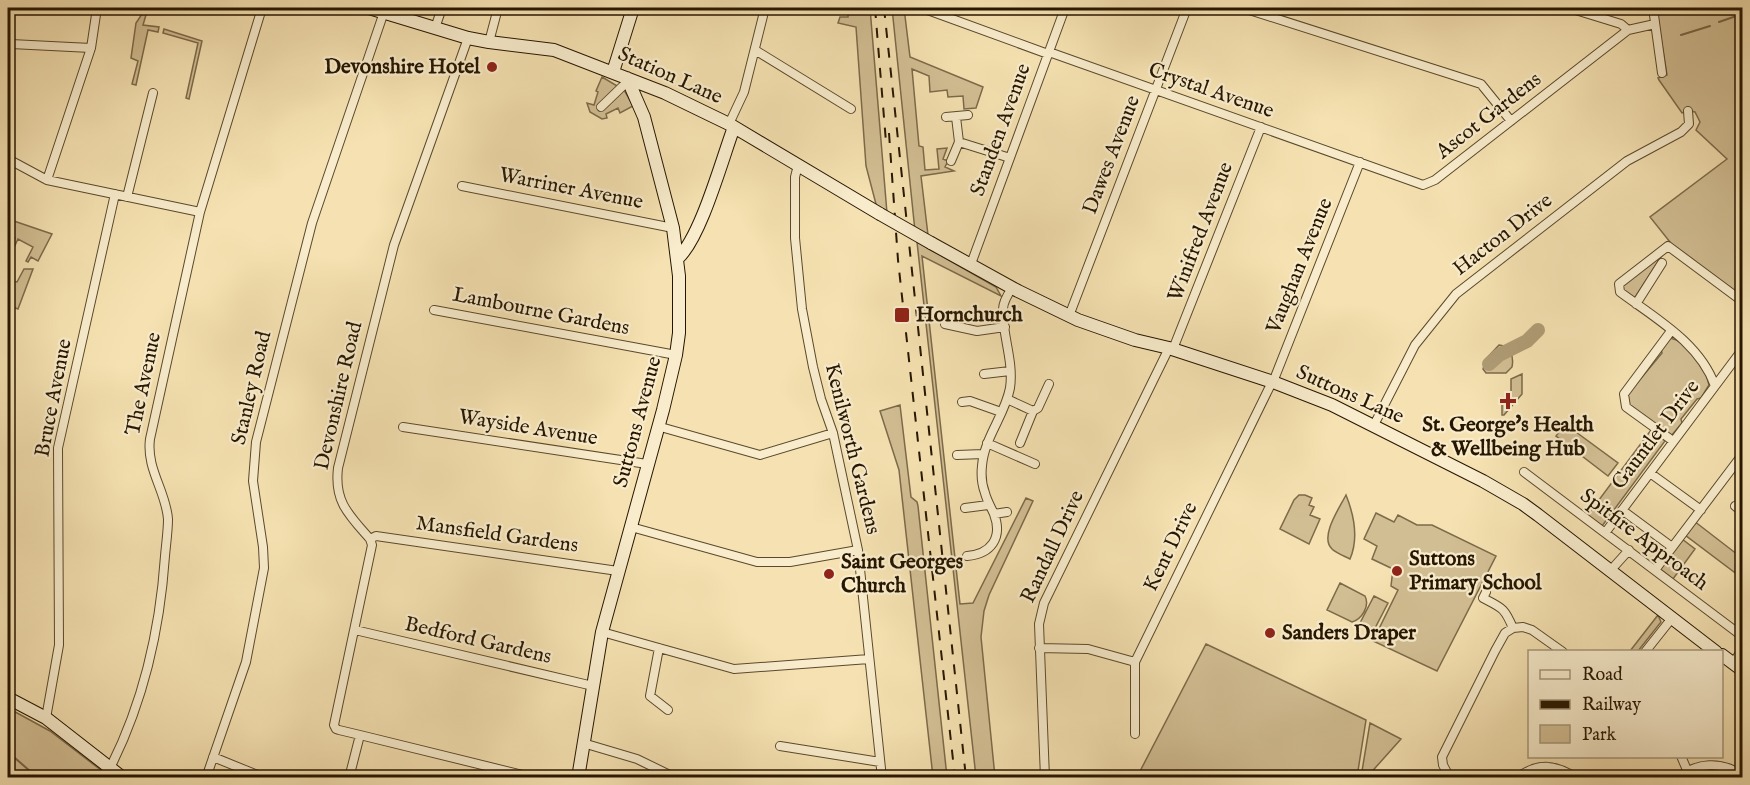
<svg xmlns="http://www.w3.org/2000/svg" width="1750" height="785" viewBox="0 0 1750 785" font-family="'IM FELL English',serif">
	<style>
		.green { fill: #d2be93; stroke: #7c6a4a; stroke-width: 1.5 }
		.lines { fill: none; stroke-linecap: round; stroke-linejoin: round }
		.stream { stroke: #786646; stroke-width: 2 }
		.river { stroke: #af9c75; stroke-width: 14 }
		.street-casing { stroke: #5a492c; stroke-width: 10 }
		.secondary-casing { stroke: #261600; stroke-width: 14 }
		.street { stroke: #f8eccc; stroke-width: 8 }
		.secondary { stroke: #f8eccc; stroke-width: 12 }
		.rail { stroke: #261600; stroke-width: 2; stroke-dasharray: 10 10; stroke-linecap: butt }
		.secondary-bridge-casing { stroke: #261600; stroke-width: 14; stroke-linecap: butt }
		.secondary-bridge { stroke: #f8eccc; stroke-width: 12 }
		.poi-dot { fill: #8f2418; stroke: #f8eccc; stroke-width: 2 }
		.labels { text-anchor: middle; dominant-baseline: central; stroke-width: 4.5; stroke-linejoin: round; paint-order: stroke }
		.poi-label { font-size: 21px; font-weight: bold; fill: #261600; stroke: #f8eccc; text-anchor: start }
		.street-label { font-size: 21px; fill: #261600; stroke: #f8eccc }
	</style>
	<rect width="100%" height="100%" fill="#f5e1b1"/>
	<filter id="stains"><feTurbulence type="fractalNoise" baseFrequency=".00333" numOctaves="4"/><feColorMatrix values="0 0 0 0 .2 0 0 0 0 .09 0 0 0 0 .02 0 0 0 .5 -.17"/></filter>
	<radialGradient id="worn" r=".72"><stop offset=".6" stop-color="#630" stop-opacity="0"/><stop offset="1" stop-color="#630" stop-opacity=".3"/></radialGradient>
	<!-- green -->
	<path class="green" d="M146,8H148L143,25L159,27L158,32L148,30L136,85L132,84L138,61L131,58L136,23Z
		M854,8H870L887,213L877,208L866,166L856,27L838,23L840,17H848V9Z
		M892,8H904L910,57L983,87L976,108L964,109L963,96L948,97L947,90L930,92L929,76L912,69L919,146L923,147L925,170L939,169L937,149L947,148L943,159L948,161L945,167L954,171L921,176L928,235L915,231Z
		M1656,8H1742V298L1670,244V242L1650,217L1727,159L1696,130L1700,122L1695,112L1690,111L1682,113L1659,80L1658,78L1667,75Z
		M164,29L202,41L189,99L186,98L198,43L163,33Z
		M602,77L624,90L633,106L620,113L618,108L606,114L607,118L602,119L590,112L587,103L594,105L598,92L596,91Z
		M8,219L52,234L38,261L31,257L28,262L26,261L33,247L18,239L11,254L8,252L15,238L8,234Z
		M917,242L996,287L1001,296L922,256L960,604L973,603L1026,498L1033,501L989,595L984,611L981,637L995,777H976Z
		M1663,254L1634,299L1623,291L1622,286Z
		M24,269H33L18,309L8,305V291L13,281L17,282Z
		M1670,338C1689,341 1706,368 1709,385L1701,398L1697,399L1681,419L1682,423L1671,436L1629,405L1627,395L1662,353L1661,349Z
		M1499,345C1511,346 1514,357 1512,367L1506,373H1486L1483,369L1486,359Z
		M1522,374V394L1504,415H1502V399L1511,393V379Z
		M900,405L911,497L917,502L918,506L947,777H933L899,470L880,411Z
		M1565,424L1618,463L1608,476L1556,436Z
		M1651,430L1665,441L1602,526L1587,516Z
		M1299,495H1305L1312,498L1309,505L1314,507L1310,515L1320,519L1309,544L1280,529L1294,500Z
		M1346,495C1354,515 1359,538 1350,559C1344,556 1336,553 1332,549C1319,537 1340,507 1346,495Z
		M1376,513L1394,522L1398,515L1417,525H1432L1496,556L1437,671L1373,641L1398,590L1391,586L1393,569L1372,559L1377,546L1364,539Z
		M1694,521L1742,558V578L1685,535Z
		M1682,539L1695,549L1673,579L1660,569Z
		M1340,583L1365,596C1370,606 1362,619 1352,622L1327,610Z
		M1374,596L1388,603L1373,632L1359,625Z
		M1658,615L1661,622L1638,651H1630Z
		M1206,644L1366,720L1357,777H1137Z
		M8,708L50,731L110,777H8Z
		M1370,723L1401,739L1367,777H1361Z"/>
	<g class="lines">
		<!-- stream -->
		<path class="stream" d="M1719,22L1742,14
			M1681,35L1710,26
			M8,752L38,778"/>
		<!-- river -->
		<path class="river" d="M1738,8L1742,12
			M1489,364L1499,355L1527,341L1538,330"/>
		<defs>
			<path id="street" d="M845,8V9
				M922,8L1048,54
				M1243,8L1481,84L1511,121
				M1569,8L1621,24L1628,30
				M1653,8L1662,73
				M435,28L442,8
				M489,42L498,8
				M755,50L851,109
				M1049,52L1423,185L1435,180L1628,30L1655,24
				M8,55L11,44L91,48
				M601,107L627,82
				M946,117L968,115
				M956,117L959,142L1010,158
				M729,124L744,92L765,8
				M8,159L47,180L200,212
				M951,161L959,142
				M798,165L795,177V238L802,309L813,367L821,399L833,433L858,550L882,778
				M47,180L91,48L97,8
				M462,186L673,228
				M127,197L153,93
				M971,264L1065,8
				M1636,304L1662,263
				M434,310L676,355
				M1069,316L1187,8
				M945,324L977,331L1005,327
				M1671,331L1624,394L1626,407L1673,441
				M1173,349L1261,127
				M1735,360L1742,365
				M984,374L1010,371
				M1273,382L1360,162
				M1715,386C1700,343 1655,318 1620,292L1619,284L1668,246L1742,301
				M1007,399L1033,411
				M962,402L970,401L1001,412
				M1374,425L1415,345L1456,294L1627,161L1681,132L1689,124L1688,111
				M657,426L760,455L833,433
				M403,427L647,464
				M987,443L1035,464
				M1020,443L1033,411L1038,408L1049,384
				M957,455L983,454
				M1524,472L1742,636
				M1650,473L1701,510
				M1735,506L1742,512
				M965,508L988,505
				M1622,510L1672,547
				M994,514L1007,512
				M631,527L757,562H790L858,550
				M1605,533L1742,350
				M370,539L376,536L618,571
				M967,556C991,554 1003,538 994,514C991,507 987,501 985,493C982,485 981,475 982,466C984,438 1005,415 1010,388C1014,361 1002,335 1003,309C1003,302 1008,294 1012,288
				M1655,570L1742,455
				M1610,571L1629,550
				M1486,592L1483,598C1502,608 1504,607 1513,628
				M355,630L593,686
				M602,632L734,669L869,659
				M659,648L650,696L668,710
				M1039,648L1088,649L1135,662
				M1645,652L1672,618
				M1733,663L1742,650
				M46,718L59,645L58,448L115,194
				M1135,734V662L1272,382
				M360,735L535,778
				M583,743L637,759L676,778
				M780,746L880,762
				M1681,756L1687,770
				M213,757L265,778
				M110,768C143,703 160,629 165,556C166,544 168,531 168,519C166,491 146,469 150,439L200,212L262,8
				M206,778L246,662L264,568L263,547L253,481L256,442L312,223L384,12
				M349,778L360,735L339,730L336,729L334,725L372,545L370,539C349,515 334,502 338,468L394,245L468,38
				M1045,778L1039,624L1044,603L1169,348
				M1450,778L1443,765L1442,757L1495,651L1505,633L1513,628L1523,627L1532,630L1563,652
				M1517,778C1538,762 1554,764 1577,778
				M1678,778C1697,762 1721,761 1742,775
				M1723,778L1727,768"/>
			<path id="secondary" d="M369,8L468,38L489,42L554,50L665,93L729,124L880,214
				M613,72L633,8
				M931,243L1018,291L1078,320L1135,340L1169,348L1273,382L1332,405L1483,481L1523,504L1538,515L1716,652
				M678,258C701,237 722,159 734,127
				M1722,655L1742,670
				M8,698L46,718L123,778
				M578,778L602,632L663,410L676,355L679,333V276L673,228L644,117L627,78"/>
		</defs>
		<!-- street casing -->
		<use href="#street" class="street-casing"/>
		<!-- secondary casing -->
		<use href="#secondary" class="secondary-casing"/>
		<!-- street -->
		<use href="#street" class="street"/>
		<!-- secondary -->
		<use href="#secondary" class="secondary"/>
		<!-- rail -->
		<path class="rail" d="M875,8L886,142
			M884,8L966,778
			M889,133L898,260L955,778"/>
		<defs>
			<path id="secondary-bridge" d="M880,214L931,243"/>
		</defs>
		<!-- secondary-bridge casing -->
		<use href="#secondary-bridge" class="secondary-bridge-casing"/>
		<!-- secondary-bridge -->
		<use href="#secondary-bridge" class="secondary-bridge"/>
	</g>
	<!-- markers -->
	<g class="poi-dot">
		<circle cx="492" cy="67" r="6"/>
		<rect x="894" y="307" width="16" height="16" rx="3"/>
		<path d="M1505 392h6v6h6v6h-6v6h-6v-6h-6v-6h6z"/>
		<circle cx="1397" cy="571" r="6"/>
		<circle cx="829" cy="574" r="6"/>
		<circle cx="1270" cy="633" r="6"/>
	</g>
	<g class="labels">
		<!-- poi labels -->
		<g class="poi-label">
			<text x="480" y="67" text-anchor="end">Devonshire Hotel</text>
			<text x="916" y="315">Hornchurch</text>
			<text x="1508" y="425" text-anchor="middle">St. George's Health<tspan x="1508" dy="24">&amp; Wellbeing Hub</tspan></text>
			<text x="1409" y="559">Suttons<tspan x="1409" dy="24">Primary School</tspan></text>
			<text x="841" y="562">Saint Georges<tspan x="841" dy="24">Church</tspan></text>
			<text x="1282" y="633">Sanders Draper</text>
		</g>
		<!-- street labels -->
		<g class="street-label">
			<text transform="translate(670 76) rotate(24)">Station Lane</text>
			<text transform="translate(1211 91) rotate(19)">Crystal Avenue</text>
			<text transform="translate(1489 116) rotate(-38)">Ascot Gardens</text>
			<text transform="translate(1001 130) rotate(-70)">Standen Avenue</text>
			<text transform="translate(1112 155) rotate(-69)">Dawes Avenue</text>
			<text transform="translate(571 189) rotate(11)">Warriner Avenue</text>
			<text transform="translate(1201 232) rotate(-69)">Winifred Avenue</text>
			<text transform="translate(1503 235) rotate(-38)">Hacton Drive</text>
			<text transform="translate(1300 266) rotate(-68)">Vaughan Avenue</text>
			<text transform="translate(541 312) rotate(11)">Lambourne Gardens</text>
			<text transform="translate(144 384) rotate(-78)">The Avenue</text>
			<text transform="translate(252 388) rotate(-77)">Stanley Road</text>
			<text transform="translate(1350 395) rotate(24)">Suttons Lane</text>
			<text transform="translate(339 396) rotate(-77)">Devonshire Road</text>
			<text transform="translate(54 398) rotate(-79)">Bruce Avenue</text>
			<text transform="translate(638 422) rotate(-75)">Suttons Avenue</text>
			<text transform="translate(528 428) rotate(9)">Wayside Avenue</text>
			<text transform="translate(1656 435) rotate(-53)">Gauntlet Drive</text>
			<text transform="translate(852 449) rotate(76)">Kenilworth Gardens</text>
			<text transform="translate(497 535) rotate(8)">Mansfield Gardens</text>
			<text transform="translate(1644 540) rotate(37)">Spitfire Approach</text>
			<text transform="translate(1053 547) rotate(-65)">Randall Drive</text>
			<text transform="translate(1171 547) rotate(-64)">Kent Drive</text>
			<text transform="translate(478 641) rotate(13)">Bedford Gardens</text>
		</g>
	</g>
	<!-- margin -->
	<rect width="1750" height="785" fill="none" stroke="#f5e1b1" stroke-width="30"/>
	<rect x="9" y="9" width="1732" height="767" fill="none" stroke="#261600" stroke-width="3"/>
	<rect x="15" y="15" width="1720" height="755" fill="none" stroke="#261600" stroke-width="1.5"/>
	<!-- legend -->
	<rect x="1528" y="650" width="195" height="108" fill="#f8eccc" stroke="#a4967a" stroke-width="1.5"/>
	<rect x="1540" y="670" width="30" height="9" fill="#f8eccc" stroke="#a4967a" stroke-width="1.5"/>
	<text x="1582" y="680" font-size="18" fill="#261600">Road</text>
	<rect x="1540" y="700" width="30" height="9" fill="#261600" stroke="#a4967a" stroke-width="1.5"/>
	<text x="1582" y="710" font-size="18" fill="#261600">Railway</text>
	<rect x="1540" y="725" width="30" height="18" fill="#d2be93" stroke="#a4967a" stroke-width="1.5"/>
	<text x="1582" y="740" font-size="18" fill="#261600">Park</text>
	<rect width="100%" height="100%" filter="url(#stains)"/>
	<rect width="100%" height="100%" fill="url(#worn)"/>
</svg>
